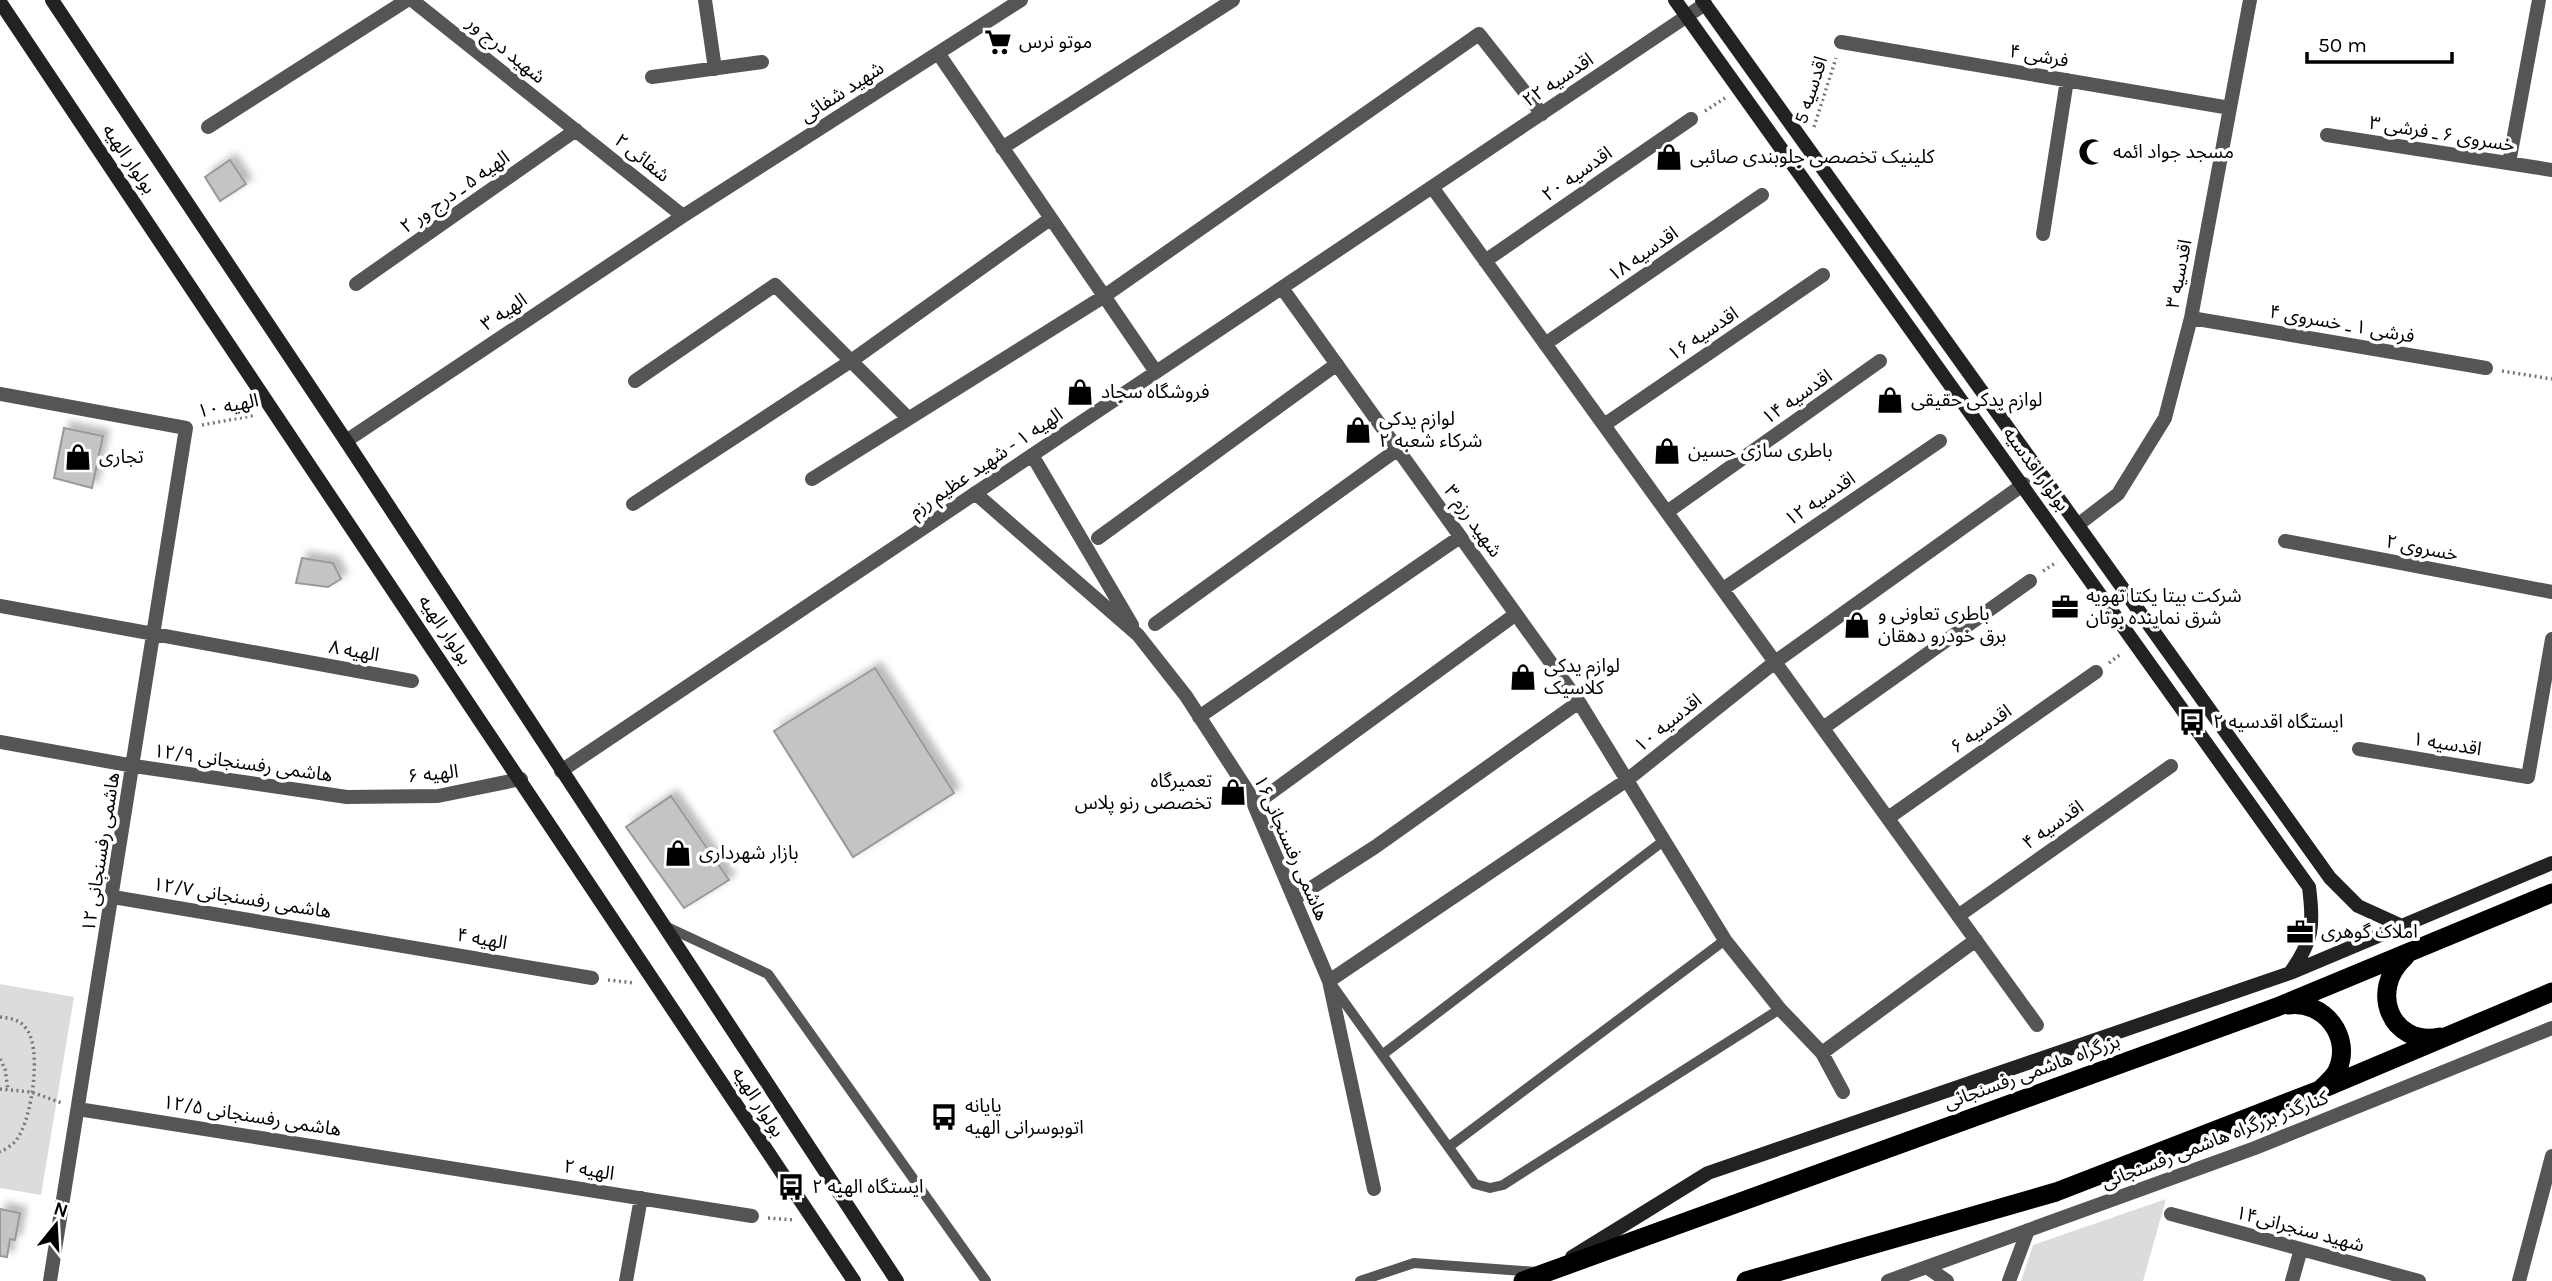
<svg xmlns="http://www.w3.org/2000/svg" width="2552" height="1281" viewBox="0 0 2552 1281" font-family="Karla,'Noto Sans Arabic',sans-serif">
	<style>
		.green { fill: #dcdcdc }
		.building { fill: #c4c4c4; stroke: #999; stroke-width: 2; filter: url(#shadow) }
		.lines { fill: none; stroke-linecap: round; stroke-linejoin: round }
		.path { stroke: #777; stroke-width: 3.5; stroke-dasharray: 2 3.5; stroke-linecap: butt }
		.service { stroke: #555; stroke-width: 10 }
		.minor { stroke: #555; stroke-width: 14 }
		.tertiary { stroke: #555; stroke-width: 14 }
		.secondary { stroke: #222; stroke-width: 14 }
		.trunk { stroke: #000; stroke-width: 19 }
		.labels { text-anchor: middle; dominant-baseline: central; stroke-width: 7; stroke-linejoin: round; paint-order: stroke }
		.poi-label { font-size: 19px; fill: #000; stroke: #fff; text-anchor: start }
		.street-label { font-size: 19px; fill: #000; stroke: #fff }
	</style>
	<defs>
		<filter id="shadow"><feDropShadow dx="6" dy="-6" stdDeviation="3.5" flood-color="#0004"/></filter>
	</defs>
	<rect width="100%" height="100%" fill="#fff"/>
	<!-- green -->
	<path class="green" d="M0,984L74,997L41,1195L0,1188Z
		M2166,1199L2143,1281H2021L2033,1245Z"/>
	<!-- building -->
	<path class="building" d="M230,160L246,184L220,201L205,177Z
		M64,428L103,436L92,488L54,478Z
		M302,558L333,563L341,579L328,587L296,583Z
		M875,668L954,793L853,857L774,731Z
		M671,796L729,880L684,908L626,827Z
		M0,1209L20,1213L15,1240L10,1239L7,1257L0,1256Z"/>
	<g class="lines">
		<!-- path -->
		<path class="path" d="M1705,111L1725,98
			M1814,127L1836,58
			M2502,371L2552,379
			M202,425L256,415
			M2043,571L2057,562
			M2109,663L2122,653
			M608,980L635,983
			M0,1017C9,1018 19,1019 25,1027C43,1046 32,1119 17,1139C14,1144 6,1149 0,1152
			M0,1059L5,1069L8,1090
			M0,1089L31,1092L62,1103
			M768,1218L795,1220"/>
		<!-- service -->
		<path class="service" d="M665,926L768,974L986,1281
			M1332,985L1475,1184L1490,1188L1503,1185L1780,1009
			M1382,1055L1662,842
			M1450,1146L1725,940
			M1360,1281L1414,1263L1536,1272"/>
		<!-- minor -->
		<path class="minor" d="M412,0L683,216
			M705,0L715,69
			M1841,42L2230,108
			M938,53L1156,372
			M652,77L762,62
			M208,127L407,0
			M2327,135L2552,170
			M1002,148L1233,0
			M2509,163L2539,0
			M1432,187L2037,1025
			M2043,234L2067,80
			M1485,261L1691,119
			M356,284L576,130
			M1282,288L1579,702L1725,940L1780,1009L1822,1053L1843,1092
			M2191,318L2486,368
			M1545,344L1762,195
			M635,381L775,285L908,418
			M0,394L186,428L50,1281
			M1604,425L1823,275
			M346,441L683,216L1021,0
			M1032,455L1132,625
			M812,479L1103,297L1479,34L1542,114
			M975,493L1138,635L1186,696L1249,793L1329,981L1374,1189
			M633,504L851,361L1050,219
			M1667,512L1880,361
			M2079,524L2118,494L2165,418L2191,318L2250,0
			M1098,538L1337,364
			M2285,541L2552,592
			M1723,589L1940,441
			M0,606L412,681
			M1155,624L1398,449
			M1199,717L1460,537
			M1823,728L2030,581
			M0,742L134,766L347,797L438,796L521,779
			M2359,749L2528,777L2552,639
			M561,771L1705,4
			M1254,805L1516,614
			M1888,818L2096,672
			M113,897L592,978
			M1294,899L1375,847L1579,702
			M1958,916L2171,766
			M1329,981L1627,780L1775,662L2024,484
			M1822,1053L1976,940
			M78,1109L752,1216
			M2171,1214L2419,1281
			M626,1281L641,1198
			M2292,1281L2301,1249
			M2519,1281L2552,1156"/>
		<!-- tertiary -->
		<path class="tertiary" d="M1928,1268L1947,1281
			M1888,1281L2255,1148L2552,1028
			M2009,1281L2028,1230"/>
		<!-- secondary -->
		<path class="secondary" d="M52,0L346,441L897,1281
			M1675,0L2309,887C2314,926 2313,941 2290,973
			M1702,0L2330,878L2358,906L2402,926
			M0,2L854,1281
			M1572,1257L1708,1173L2290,973L2552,863"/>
		<!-- trunk -->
		<path class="trunk" d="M2405,957C2368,990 2391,1047 2440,1037
			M2288,1005C2324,1000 2353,1037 2337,1071C2334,1077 2327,1083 2322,1088
			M1523,1281L2277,1007L2552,893
			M1746,1281L2056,1192L2322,1089L2552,992"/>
	</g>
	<!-- icons -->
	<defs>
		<symbol id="supermarket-bare" viewBox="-9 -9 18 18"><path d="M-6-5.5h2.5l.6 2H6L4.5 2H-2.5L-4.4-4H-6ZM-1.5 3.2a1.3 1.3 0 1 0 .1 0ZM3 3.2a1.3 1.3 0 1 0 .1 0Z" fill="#000" stroke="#fff" stroke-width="2.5" paint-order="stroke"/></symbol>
		<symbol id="mosque-bare" viewBox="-9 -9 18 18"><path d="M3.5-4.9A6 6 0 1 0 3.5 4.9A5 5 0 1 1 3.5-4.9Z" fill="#000" stroke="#fff" stroke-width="2.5" paint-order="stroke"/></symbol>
		<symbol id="shop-bare" viewBox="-9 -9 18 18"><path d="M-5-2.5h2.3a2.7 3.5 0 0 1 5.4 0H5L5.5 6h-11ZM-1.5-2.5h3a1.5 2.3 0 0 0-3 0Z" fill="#000" stroke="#fff" stroke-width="2.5" paint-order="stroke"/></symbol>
		<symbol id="office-bare" viewBox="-9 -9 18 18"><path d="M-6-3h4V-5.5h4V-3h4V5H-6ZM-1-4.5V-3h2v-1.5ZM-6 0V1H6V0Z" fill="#000" stroke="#fff" stroke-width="2.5" paint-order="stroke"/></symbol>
		<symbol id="bus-bare" viewBox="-9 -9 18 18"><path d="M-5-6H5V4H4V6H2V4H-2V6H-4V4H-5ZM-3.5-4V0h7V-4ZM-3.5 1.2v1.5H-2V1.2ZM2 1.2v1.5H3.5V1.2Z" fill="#000" stroke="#fff" stroke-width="2.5" paint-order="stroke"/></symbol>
	</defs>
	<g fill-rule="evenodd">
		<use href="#supermarket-bare" x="979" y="23" width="38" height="38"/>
		<use href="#mosque-bare" x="2073" y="133" width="38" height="38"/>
		<use href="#shop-bare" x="1650" y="138" width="38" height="38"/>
		<use href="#shop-bare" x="1061" y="373" width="38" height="38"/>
		<use href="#shop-bare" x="1871" y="381" width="38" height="38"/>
		<use href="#shop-bare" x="1339" y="411" width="38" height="38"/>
		<use href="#shop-bare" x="1648" y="432" width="38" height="38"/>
		<use href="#shop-bare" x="59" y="438" width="38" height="38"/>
		<use href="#office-bare" x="2046" y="588" width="38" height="38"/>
		<use href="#shop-bare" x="1838" y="606" width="38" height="38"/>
		<use href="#shop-bare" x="1504" y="658" width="38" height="38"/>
		<use href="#bus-bare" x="2173" y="703" width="38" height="38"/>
		<use href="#shop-bare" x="1214" y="773" width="38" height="38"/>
		<use href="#shop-bare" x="659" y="834" width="38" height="38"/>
		<use href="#office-bare" x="2281" y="913" width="38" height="38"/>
		<use href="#bus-bare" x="925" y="1098" width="38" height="38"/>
		<use href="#bus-bare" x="772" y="1168" width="38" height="38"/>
	</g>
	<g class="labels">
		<!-- poi labels -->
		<g class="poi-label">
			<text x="1019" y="42">موتو نرس</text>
			<text x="2113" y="152">مسجد جواد ائمه</text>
			<text x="1690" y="157">کلینیک تخصصی جلوبندی صائبی</text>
			<text x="1101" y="392">فروشگاه سجاد</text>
			<text x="1911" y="400">لوازم یدکی حقیقی</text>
			<text x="1379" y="419">لوازم یدکی<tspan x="1379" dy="22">شرکاء شعبه ۲</tspan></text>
			<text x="1688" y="451">باطری سازی حسین</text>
			<text x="99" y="457">تجاری</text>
			<text x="2086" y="596">شرکت بیتا یکتا تهویه<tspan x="2086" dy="22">شرق نماینده بوتان</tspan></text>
			<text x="1878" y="614">باطری تعاونی و<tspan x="1878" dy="22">برق خودرو دهقان</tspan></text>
			<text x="1544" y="666">لوازم یدکی<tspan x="1544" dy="22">کلاسیک</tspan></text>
			<text x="2213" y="722">ایستگاه اقدسیه ۲</text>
			<text x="1212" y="781" text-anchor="end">تعمیرگاه<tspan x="1212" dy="22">تخصصی رنو پلاس</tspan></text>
			<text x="699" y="853">بازار شهرداری</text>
			<text x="2321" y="932">املاک گوهری</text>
			<text x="965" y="1106">پایانه<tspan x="965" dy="22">اتوبوسرانی الهیه</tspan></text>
			<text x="812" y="1187">ایستگاه الهیه ۲</text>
		</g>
		<!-- street labels -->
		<g class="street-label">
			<text transform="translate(506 50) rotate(39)">شهید درج ور</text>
			<text transform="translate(2039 56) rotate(10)">فرشی ۴</text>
			<text transform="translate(1558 80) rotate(-34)">اقدسیه ۲۲</text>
			<text transform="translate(1811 90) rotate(-72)">اقدسیه 5</text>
			<text transform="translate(842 92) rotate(-33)">شهید شفائی</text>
			<text transform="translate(2442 134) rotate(9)">خسروی ۶ ـ فرشی ۳</text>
			<text transform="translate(642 158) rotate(39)">شفائی ۲</text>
			<text transform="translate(129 159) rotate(56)">بولوار الهیه</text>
			<text transform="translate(1577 174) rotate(-35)">اقدسیه ۲۰</text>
			<text transform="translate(455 192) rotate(-35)">الهیه ۵ ـ درج ور ۲</text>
			<text transform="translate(1643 254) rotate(-35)">اقدسیه ۱۸</text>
			<text transform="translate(2179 274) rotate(-79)">اقدسیه ۳</text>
			<text transform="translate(504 312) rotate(-34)">الهیه ۳</text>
			<text transform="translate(2342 324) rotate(10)">فرشی ۱ ـ خسروی ۴</text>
			<text transform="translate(1703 334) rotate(-34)">اقدسیه ۱۶</text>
			<text transform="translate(1797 397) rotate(-35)">اقدسیه ۱۴</text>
			<text transform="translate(228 406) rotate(-11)">الهیه ۱۰</text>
			<text transform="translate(986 463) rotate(-34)">الهیه ۱ - شهید عظیم رزم</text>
			<text transform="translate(2036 469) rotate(54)">بولوار اقدسیه</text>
			<text transform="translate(1820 499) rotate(-34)">اقدسیه ۱۲</text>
			<text transform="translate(1473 521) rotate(54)">شهید رزم ۳</text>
			<text transform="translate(2422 548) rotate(11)">خسروی ۲</text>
			<text transform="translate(445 630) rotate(56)">بولوار الهیه</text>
			<text transform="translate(354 651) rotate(10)">الهیه ۸</text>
			<text transform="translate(1668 723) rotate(-39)">اقدسیه ۱۰</text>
			<text transform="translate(1981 729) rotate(-35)">اقدسیه ۶</text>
			<text transform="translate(2447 744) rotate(9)">اقدسیه ۱</text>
			<text transform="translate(243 763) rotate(8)">هاشمی رفسنجانی ۱۲/۹</text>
			<text transform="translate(433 774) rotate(-6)">الهیه ۶</text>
			<text transform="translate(2053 825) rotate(-35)">اقدسیه ۴</text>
			<text transform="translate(1291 848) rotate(66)">هاشمی رفسنجانی۱۶</text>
			<text transform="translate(101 852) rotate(-81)">هاشمی رفسنجانی ۱۲</text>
			<text transform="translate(242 898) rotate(9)">هاشمی رفسنجانی ۱۲/۷</text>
			<text transform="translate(482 939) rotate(10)">الهیه ۴</text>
			<text transform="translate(2032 1072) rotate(-20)">بزرگراه هاشمی رفسنجانی</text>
			<text transform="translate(758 1102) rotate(57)">بولوار الهیه</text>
			<text transform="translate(252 1116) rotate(9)">هاشمی رفسنجانی ۱۲/۵</text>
			<text transform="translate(2215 1140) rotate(-21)">کنارگذر بزرگراه هاشمی رفسنجانی</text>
			<text transform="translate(589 1170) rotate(9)">الهیه ۲</text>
			<text transform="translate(2300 1229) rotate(15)">شهید سنجرانی۱۴</text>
		</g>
	</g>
	<!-- north arrow -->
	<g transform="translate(56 1225) rotate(18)" stroke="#ffffff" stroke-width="5" paint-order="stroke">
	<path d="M0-5L12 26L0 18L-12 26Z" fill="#000000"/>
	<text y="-10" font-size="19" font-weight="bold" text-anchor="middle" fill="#000000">N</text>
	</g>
	<!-- scale -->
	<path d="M2307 52v10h145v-10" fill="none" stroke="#000000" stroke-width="3.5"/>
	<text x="2318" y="52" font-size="21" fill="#000000" stroke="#ffffff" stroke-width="5" paint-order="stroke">50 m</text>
</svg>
